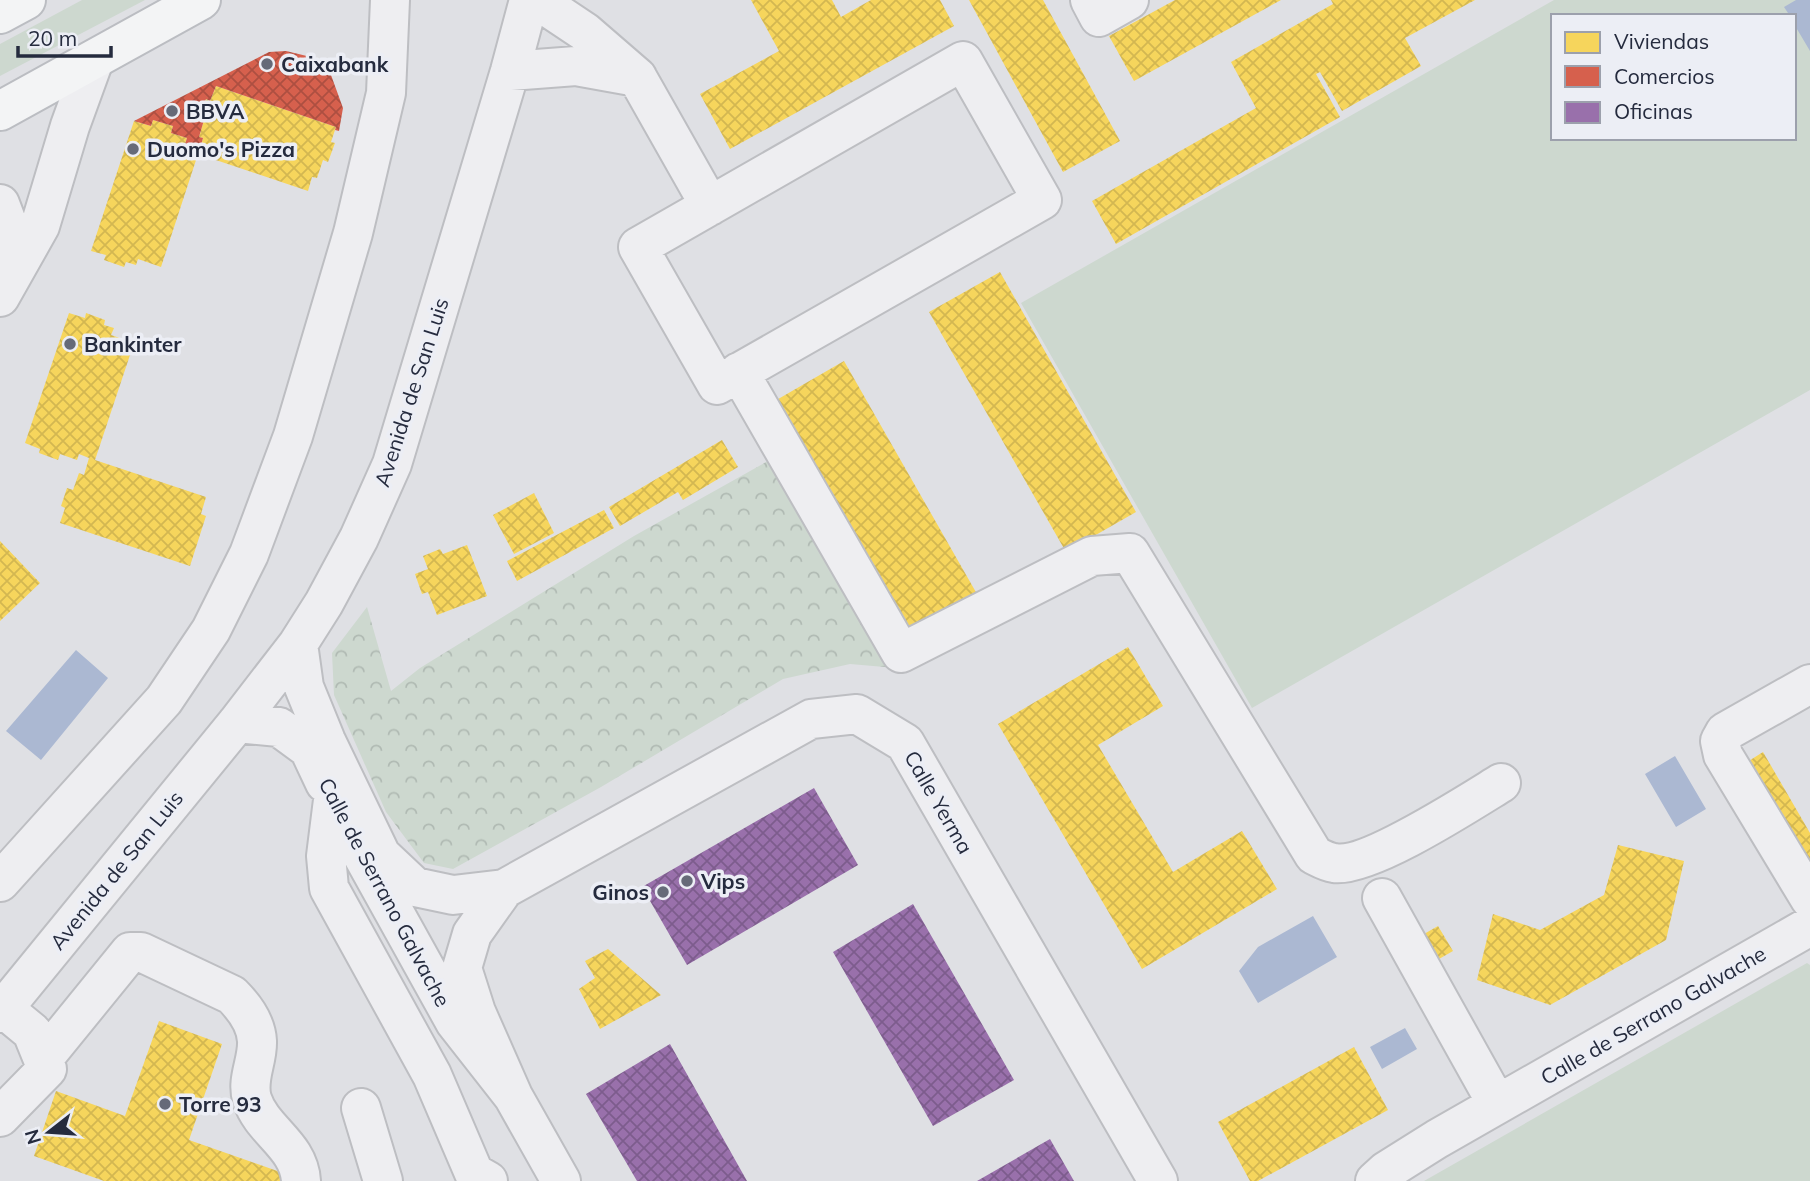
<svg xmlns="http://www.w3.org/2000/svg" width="1810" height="1181" viewBox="0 0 1810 1181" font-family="Mulish,sans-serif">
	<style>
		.green { fill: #cdd8cf; fill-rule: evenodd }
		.park { fill: url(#park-crowns) }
		.water { fill: #abb8d2 }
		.homes { fill: url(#homes-cross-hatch) }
		.shops { fill: url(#shops-cross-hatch) }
		.offices { fill: url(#offices-cross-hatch) }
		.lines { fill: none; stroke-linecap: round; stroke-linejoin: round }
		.minor-casing { stroke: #bdbec2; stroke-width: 42 }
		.major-casing { stroke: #bbbdc2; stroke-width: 42 }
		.minor { stroke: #eeeef1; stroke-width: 38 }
		.major { stroke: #f3f4f5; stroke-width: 38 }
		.poi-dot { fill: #666a78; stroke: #eceef5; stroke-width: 2.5 }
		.labels { text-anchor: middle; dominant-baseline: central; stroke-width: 7; stroke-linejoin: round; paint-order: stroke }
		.poi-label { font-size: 21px; font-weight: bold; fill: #252b3e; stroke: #eceef5; text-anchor: start }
		.street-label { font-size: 21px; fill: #252b3e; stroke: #eceef5 }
	</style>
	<defs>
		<pattern id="park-crowns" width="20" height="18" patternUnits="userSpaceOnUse" patternTransform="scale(1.75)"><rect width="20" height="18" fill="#cdd8cf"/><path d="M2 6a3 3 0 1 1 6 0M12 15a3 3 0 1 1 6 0" fill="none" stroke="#b0bab3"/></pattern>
		<pattern id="homes-cross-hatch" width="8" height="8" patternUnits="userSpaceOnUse" patternTransform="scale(1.75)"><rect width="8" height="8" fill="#f6d55c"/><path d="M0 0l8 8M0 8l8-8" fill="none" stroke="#d3b751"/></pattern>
		<pattern id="shops-cross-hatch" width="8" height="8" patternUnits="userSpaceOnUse" patternTransform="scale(1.75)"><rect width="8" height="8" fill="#d6604d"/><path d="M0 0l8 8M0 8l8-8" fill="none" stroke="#ad4f41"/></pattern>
		<pattern id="offices-cross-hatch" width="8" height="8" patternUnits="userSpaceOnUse" patternTransform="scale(1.75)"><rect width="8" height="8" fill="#9970ab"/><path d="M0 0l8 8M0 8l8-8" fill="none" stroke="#7d5c8d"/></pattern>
	</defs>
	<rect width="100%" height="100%" fill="#dfe0e4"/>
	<!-- green -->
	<path class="green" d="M82,0H145L0,76V44Z
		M1554,0H1810V390L1252,708L1021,303ZM1553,16H1794V138H1553Z
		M1807,963L1810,965V1181H1424Z"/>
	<!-- park -->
	<path class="park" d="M775,457L896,668L850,664L783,679L601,787L453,869L424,863L386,812L334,695L332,653L367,607L391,691L420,668L634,536Z"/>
	<!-- water -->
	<path class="water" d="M1796,0H1810V51L1794,24V16H1790L1784,7Z
		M76,650L108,678L41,760L6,731Z
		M1675,756L1706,809L1676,827L1645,774Z
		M1313,916L1337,957L1258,1003L1239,971L1258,947Z
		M1405,1028L1417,1049L1382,1069L1370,1047Z"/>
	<!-- homes -->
	<path class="homes" d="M751,0H832L841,17L871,0H940L954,26L730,149L700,94L779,51Z
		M969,0H1043L1120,141L1063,172Z
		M1175,0H1281L1134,81L1109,36Z
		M1331,0H1475L1405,38L1421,66L1342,111L1320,72L1316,74L1340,117L1116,244L1092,201L1256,108L1231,62L1333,4Z
		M216,86L336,127L331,142L335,143L328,162L323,160L317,178L312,177L308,191L198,154L161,267L138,259L136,265L126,262L124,267L104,260L106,255L91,251L134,121L151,126L153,120L173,126L171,133L187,138L185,144L200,149L203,138L199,137L204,120L199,118L206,99L210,101Z
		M1000,272L1136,512L1066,552L929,312Z
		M69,313L85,318L86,313L105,320L104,325L114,328L111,335L134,343L95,460L206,497L201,514L206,516L190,566L60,523L65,508L61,506L67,488L73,490L79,473L84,475L89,458L79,454L77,460L60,454L58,460L39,453L40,449L25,443Z
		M844,361L981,601L910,641L773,402Z
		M722,440L738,467L683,500L678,492L620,526L609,507Z
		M534,493L554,533L514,554L493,515Z
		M604,510L614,528L517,581L507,561Z
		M0,541L40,583L0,621Z
		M467,545L487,596L437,615L428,592L422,594L415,574L428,569L423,556L440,549L443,554Z
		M1128,647L1163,706L1098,745L1173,872L1242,831L1277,889L1142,969L998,724Z
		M1763,752L1810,833V875L1744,764Z
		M1618,845L1684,861L1666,940L1550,1005L1477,980L1493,914L1540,930L1604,895Z
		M1438,926L1453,951L1439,959L1424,934Z
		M608,949L661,995L600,1029L579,989L595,978L585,961Z
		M159,1021L222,1044L189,1140L283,1173L280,1181H104L34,1156L56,1091L125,1116Z
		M1354,1047L1388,1110L1258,1181H1250L1218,1122Z"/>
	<!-- shops -->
	<path class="shops" d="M286,51L311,57L331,75L343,108L339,131L335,130L336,127L216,86L210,101L206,99L199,118L204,120L199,137L203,138L200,149L185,144L187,138L171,133L173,126L153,120L151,126L134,121L269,52Z"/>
	<!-- offices -->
	<path class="offices" d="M814,788L858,865L687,965L642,887Z
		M913,904L1014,1080L933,1126L833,952Z
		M670,1044L747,1181H637L586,1094Z
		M1050,1139L1074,1181H977Z"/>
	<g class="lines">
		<defs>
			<path id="minor" d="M1090,0L1099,17L1129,0
				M963,61L1042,200L717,385L638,247Z
				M510,71L576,66L637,77L585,32L537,0
				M637,77L710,206
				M0,204L8,225L0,271
				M0,297L40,226L70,126L94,60
				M739,372L901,653L1092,556L1130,553L1314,855C1320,858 1327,862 1334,863C1367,869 1470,802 1501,783
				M298,644L304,687L326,741L381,855L415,887L453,895L504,889L811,719L857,714L905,743L1158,1181
				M1810,684L1725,732L1720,741L1723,755L1810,899
				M237,723L279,727L309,749L325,783
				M333,800L326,856L329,888L432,1075L474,1173L488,1181
				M359,849L455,1022L513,1096
				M0,882L164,700L211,630L249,554L293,436L353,233L386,93L390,0
				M504,889L472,934L462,968L476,1012L513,1096L561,1181
				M1382,898L1497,1104
				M0,1013L237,723L298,644L324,603L359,538L392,464L510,71L529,0
				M43,1059L130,952H141L232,995C244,1007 256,1022 257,1041C258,1061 246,1079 252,1099C262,1131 299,1145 301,1181
				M361,1108L383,1181
				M0,1117L47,1069L32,1032L4,1009
				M1375,1181L1386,1171L1437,1139L1810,926"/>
			<path id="major" d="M0,14L26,0
				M0,111L201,0"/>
		</defs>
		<!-- minor casing -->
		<use href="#minor" class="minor-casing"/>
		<!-- major casing -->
		<use href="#major" class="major-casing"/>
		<!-- minor -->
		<use href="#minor" class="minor"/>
		<!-- major -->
		<use href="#major" class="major"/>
	</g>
	<!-- markers -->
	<g class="poi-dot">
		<circle cx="267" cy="64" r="7"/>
		<circle cx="172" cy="111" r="7"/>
		<circle cx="133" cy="149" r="7"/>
		<circle cx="70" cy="344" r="7"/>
		<circle cx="687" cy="881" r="7"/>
		<circle cx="663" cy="892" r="7"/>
		<circle cx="165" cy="1104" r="7"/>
	</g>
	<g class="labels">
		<!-- poi labels -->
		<g class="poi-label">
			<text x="281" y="64">Caixabank</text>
			<text x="186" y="111">BBVA</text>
			<text x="147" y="149">Duomo's Pizza</text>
			<text x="84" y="344">Bankinter</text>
			<text x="701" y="881">Vips</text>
			<text x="649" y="892" text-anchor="end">Ginos</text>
			<text x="179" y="1104">Torre 93</text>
		</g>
		<!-- street labels -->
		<g class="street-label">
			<text transform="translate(411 392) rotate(-72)">Avenida de San Luis</text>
			<text transform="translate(939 802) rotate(60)">Calle Yerma</text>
			<text transform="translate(116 870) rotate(-51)">Avenida de San Luis</text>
			<text transform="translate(385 892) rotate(62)">Calle de Serrano Galvache</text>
			<text transform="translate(1653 1015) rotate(-30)">Calle de Serrano Galvache</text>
		</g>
	</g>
	<!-- legend -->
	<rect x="1551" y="14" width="245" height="126" fill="#eceef5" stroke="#9ca0ac" stroke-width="2"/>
	<rect x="1565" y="32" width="35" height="21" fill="#f6d55c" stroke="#9ca0ac" stroke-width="2"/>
	<text x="1614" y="49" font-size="21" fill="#252b3e">Viviendas</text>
	<rect x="1565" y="66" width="35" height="21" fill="#d6604d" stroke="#9ca0ac" stroke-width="2"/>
	<text x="1614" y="84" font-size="21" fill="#252b3e">Comercios</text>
	<rect x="1565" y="102" width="35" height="21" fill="#9970ab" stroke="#9ca0ac" stroke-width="2"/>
	<text x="1614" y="119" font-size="21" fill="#252b3e">Oficinas</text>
	<!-- north arrow -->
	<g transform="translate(49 1132) rotate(253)" stroke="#eceef5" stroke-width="5" paint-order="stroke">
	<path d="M0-5L12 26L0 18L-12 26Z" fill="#252b3e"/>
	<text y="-10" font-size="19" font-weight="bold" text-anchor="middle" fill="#252b3e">N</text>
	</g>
	<!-- scale -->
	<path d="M18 46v10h93v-10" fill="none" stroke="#252b3e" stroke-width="3.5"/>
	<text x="28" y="46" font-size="21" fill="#252b3e" stroke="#eceef5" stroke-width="5" paint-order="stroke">20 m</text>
</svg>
